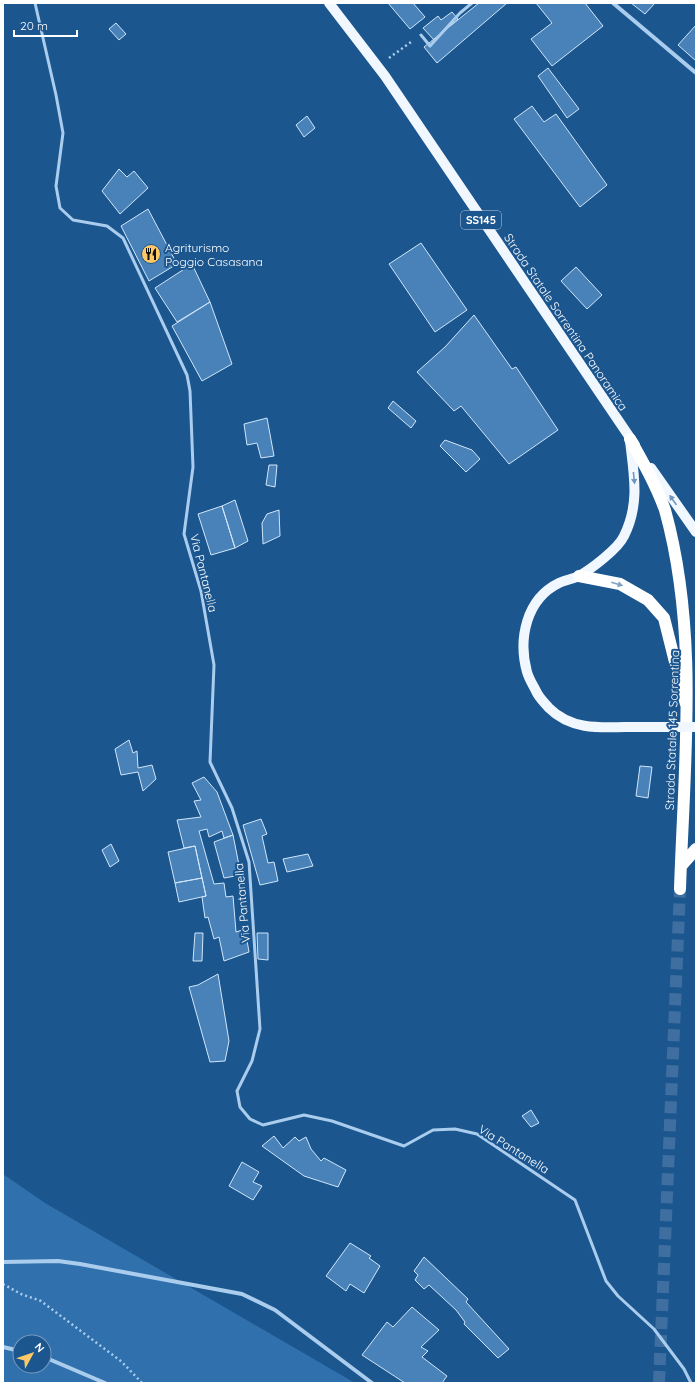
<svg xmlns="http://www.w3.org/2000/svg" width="699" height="1386" viewBox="0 0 699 1386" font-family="Quicksand,sans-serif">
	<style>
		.green { fill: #2f70ad; fill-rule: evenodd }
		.building { fill: #4982b8; stroke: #d0e6fa }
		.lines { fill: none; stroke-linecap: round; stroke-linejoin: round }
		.highway-tunnel { stroke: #3e6fa0; stroke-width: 12; stroke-dasharray: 12 6; stroke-linecap: butt }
		.path { stroke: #aacdee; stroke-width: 2.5; stroke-dasharray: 2 3; stroke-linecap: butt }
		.lane { stroke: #aacdee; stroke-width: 3 }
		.street { stroke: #aacdee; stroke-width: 4 }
		.primary { stroke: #f1f7ff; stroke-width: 10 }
		.highway { stroke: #fff; stroke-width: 12 }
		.primary-bridge { stroke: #f1f7ff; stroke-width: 10 }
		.oneway { fill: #7196bc }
		.oneway2 { fill: #82a2c1 }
		.labels { text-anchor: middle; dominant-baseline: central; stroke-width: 4; stroke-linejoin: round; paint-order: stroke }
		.shield { fill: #1c568f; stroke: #bcd; stroke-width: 1 }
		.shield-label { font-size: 11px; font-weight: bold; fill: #fff }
		.poi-label { font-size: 12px; fill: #fff; stroke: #1c568f; text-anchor: start }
		.street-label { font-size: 12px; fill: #fff; stroke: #1c568f }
	</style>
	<rect width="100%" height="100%" fill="#1c568f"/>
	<!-- green -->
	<path class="green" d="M3,1174L45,1203L355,1383H3ZM20,1342H44V1366H20Z"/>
	<!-- building -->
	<path class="building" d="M388,3H413L425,17L410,29Z
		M479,3H507L437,63L424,47Z
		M536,3H585L603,26L552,66L531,39L552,23Z
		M631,3H655L645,14Z
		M452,12L458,19L434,40L423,28L438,16L441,20Z
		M116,23L126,34L119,40L109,29Z
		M696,25V61L678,45Z
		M548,68L579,109L567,118L538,76Z
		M532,106L544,122L556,114L607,185L580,207L514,119Z
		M307,116L315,128L304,137L296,125Z
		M119,169L127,177L134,171L148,188L120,214L102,191Z
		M148,209L177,264L149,281L121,226Z
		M421,243L467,310L435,332L389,264Z
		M192,264L210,302L177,322L155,288Z
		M576,267L602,295L587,309L561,281Z
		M210,302L232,364L202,381L172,326Z
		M474,315L512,369L516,367L558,430L509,464L461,406L454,411L417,372L445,347Z
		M393,401L416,421L411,428L388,408Z
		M267,418L274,456L261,458L257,443L247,445L244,424Z
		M445,440L472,450L480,459L466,472L440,446Z
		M269,465H277L275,487L266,485Z
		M235,500L248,541L235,548L222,506Z
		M222,506L235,548L211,555L198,514Z
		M279,510L280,536L263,544L262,523L267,514Z
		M129,740L133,753L137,751L138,768L152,765L156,779L143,791L138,772L121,775L115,749Z
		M640,766L652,767L648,798L636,796Z
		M204,777L217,792L233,835L224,838L222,831L209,837L207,829L199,831L214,884L224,883L226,897L233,896L236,932L245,929L249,952L224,961L219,937L214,939L208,917L205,918L202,897L206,896L195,846L184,848L177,820L201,817L194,801L201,800L192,783Z
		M261,819L267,834L262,836L268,863L274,862L278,881L260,885L243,825Z
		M233,835L241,875L224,878L214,842Z
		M111,844L119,861L110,867L102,850Z
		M195,846L202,878L175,883L168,852Z
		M308,854L313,866L287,872L283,859Z
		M202,878L206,896L179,902L175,883Z
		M195,933H203L202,961H193Z
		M257,933H268V960L258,959Z
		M218,974L229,1041L225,1061L210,1062L189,987L198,985Z
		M531,1110L539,1123L531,1127L522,1116Z
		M274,1136L283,1148L295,1137L299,1141L306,1137L311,1149L321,1161L324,1158L346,1170L338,1187L304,1176L262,1146Z
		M242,1162L259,1172L253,1182L262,1186L253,1200L229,1186Z
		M350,1243L371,1256L369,1258L380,1266L364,1293L350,1284L346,1291L326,1276Z
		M424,1257L468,1299L466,1302L509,1349L498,1358L464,1324L465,1322L456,1310L429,1285L424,1289L415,1280L418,1275L414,1271Z
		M412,1307L439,1330L421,1347L428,1351L422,1357L447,1376L442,1383H405L362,1355L387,1322L393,1327Z"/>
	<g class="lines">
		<!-- highway-tunnel -->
		<path class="highway-tunnel" d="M659,1383L680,889"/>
		<!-- path -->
		<path class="path" d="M389,58L411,42
			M3,1284L21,1294L41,1301L122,1362L142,1383"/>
		<!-- lane -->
		<path class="lane" d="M35,3L56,95L63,133L56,186L60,208L73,220L107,226L123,238L187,375L190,391L193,467L184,534L201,591L214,665L210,762L232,808L249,862L260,1029L252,1061L237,1091L240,1107L250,1119L263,1125L304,1115L332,1121L404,1146L433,1130L455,1129L477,1134L575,1200L606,1281L618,1296L654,1329L684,1369L691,1383
			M421,35L430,46L460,13L472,3"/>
		<!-- street -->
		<path class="street" d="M613,3L696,73
			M3,1262L58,1261L80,1264L242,1294L275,1310L372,1383
			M3,1347L20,1351
			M44,1357L105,1383"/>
		<!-- primary -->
		<path class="primary" d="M329,3L385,76L635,445
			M651,468L696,532
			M625,727C597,728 570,729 549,708C544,702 539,698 536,691C533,685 529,679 527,672C518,639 526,599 559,583C565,580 573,579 579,576C591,569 618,549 624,536C640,504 634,475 630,441"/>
		<!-- highway -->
		<path class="highway" d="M630,439C643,462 656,485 665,510C699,632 684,763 680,889
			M579,576L620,584L648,600L664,618L685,702
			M681,866L696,849"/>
		<!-- primary-bridge -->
		<path class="primary-bridge" d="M625,727H696"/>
	</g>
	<!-- one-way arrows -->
	<defs><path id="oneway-solid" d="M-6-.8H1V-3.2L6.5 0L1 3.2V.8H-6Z"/></defs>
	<g class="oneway">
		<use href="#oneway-solid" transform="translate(634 478) rotate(84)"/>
		<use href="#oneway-solid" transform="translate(673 500) rotate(-125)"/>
	</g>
	<use class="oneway2" href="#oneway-solid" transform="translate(617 584) rotate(16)"/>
	<!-- icons -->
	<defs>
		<symbol id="restaurant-disc" viewBox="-11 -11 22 22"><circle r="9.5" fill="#fec867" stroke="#1c568f"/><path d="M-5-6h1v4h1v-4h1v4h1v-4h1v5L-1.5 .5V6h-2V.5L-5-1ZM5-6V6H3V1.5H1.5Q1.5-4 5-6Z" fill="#111"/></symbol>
	</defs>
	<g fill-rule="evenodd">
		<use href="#restaurant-disc" x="140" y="243" width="22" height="22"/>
	</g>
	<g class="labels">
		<!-- shield labels -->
		<rect class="shield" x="461" y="211" width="40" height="18" rx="3"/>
		<g class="shield-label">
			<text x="481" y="220">SS145</text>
		</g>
		<!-- poi labels -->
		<g class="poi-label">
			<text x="165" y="247">Agriturismo<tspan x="165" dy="14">Poggio Casasana</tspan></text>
		</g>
		<!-- street labels -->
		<g class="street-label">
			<text transform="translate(566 322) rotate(56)">Strada Statale Sorrentina Panoramica</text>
			<text transform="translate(204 573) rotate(76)">Via Pantanella</text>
			<text transform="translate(672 730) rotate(-88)">Strada Statale 145 Sorrentina</text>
			<text transform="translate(242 903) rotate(-95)">Via Pantanella</text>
			<text transform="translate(514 1149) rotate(32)">Via Pantanella</text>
		</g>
	</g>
	<!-- border -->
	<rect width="699" height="1386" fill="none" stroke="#ffffff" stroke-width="8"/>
	<!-- north arrow -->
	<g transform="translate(32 1354) rotate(50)"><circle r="19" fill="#1c568f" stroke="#779abc"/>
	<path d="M0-3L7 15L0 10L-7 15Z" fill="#fec867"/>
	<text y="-6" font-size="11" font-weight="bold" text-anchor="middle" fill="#ffffff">N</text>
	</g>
	<!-- scale -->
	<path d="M14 30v6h63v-6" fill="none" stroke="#ffffff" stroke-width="2"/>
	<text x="20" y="30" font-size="12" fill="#ffffff" stroke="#1c568f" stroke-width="3" paint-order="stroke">20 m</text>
</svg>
